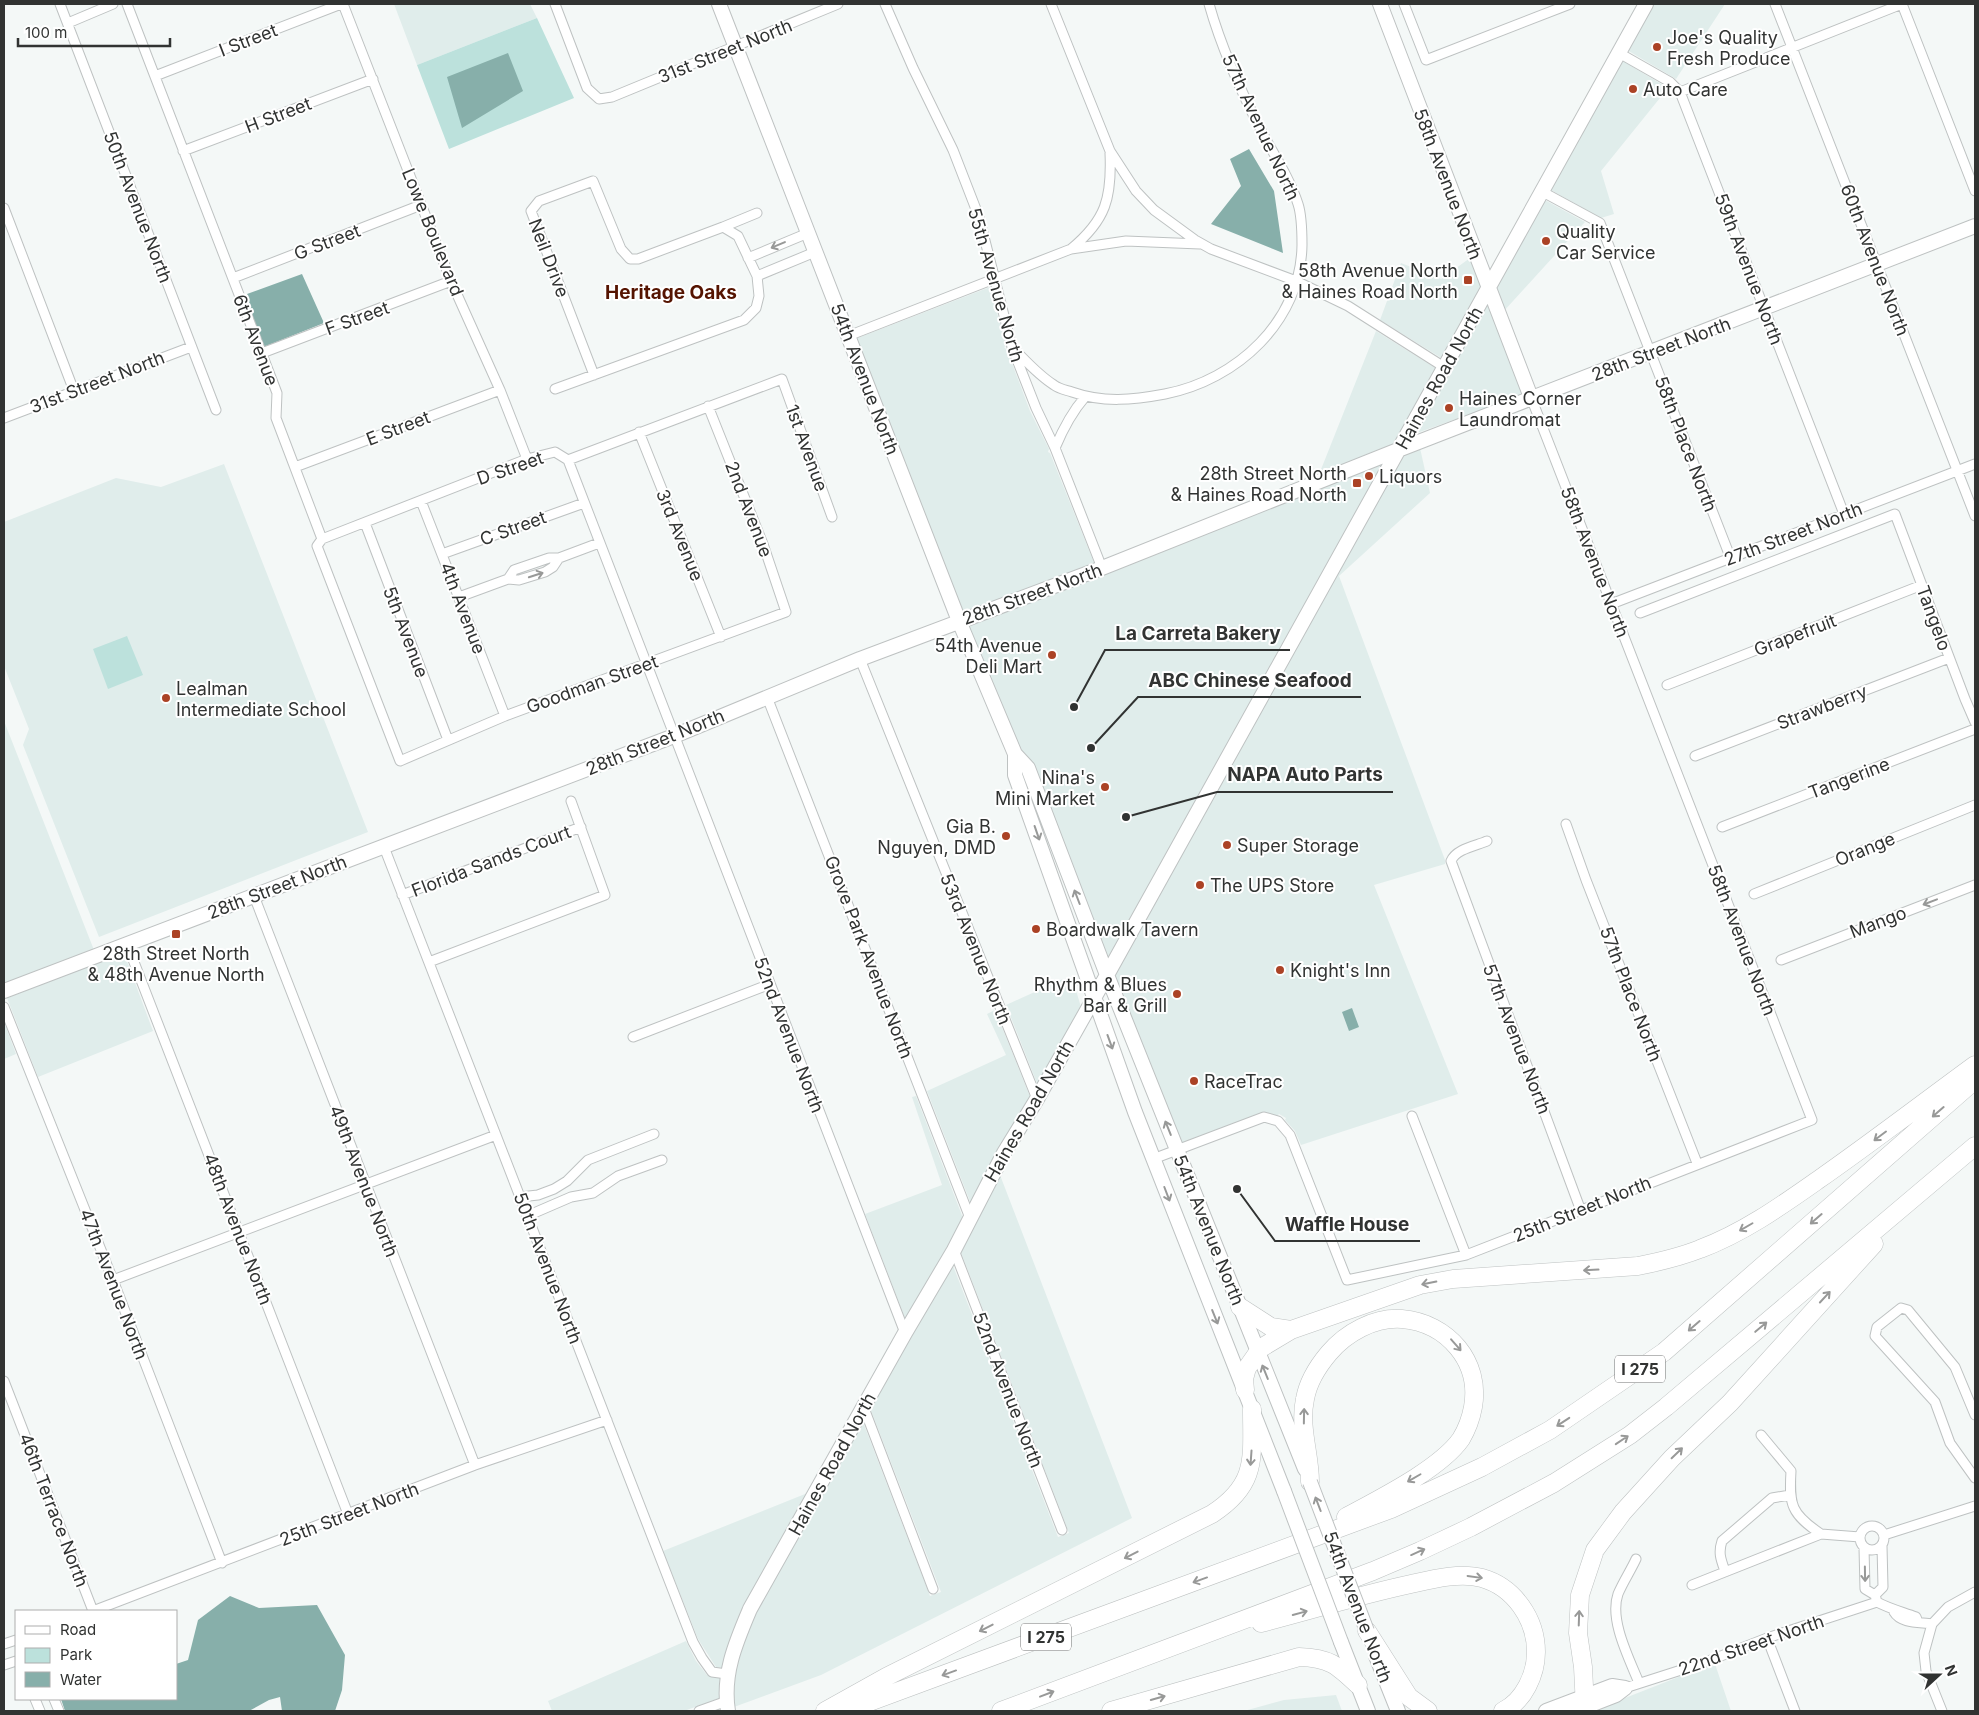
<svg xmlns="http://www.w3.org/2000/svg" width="1979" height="1715" viewBox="0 0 1979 1715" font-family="Inter,sans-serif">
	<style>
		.built { fill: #e0edeb }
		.green { fill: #bce1dc }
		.water { fill: #87afaa }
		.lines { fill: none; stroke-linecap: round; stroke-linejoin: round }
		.street-casing { stroke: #bec2c2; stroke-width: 11 }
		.secondary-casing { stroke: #bec2c2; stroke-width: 16 }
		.highway-casing { stroke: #bec2c2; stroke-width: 19 }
		.street { stroke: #fff; stroke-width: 9 }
		.secondary { stroke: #fff; stroke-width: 14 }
		.highway { stroke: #fff; stroke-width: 18 }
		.secondary-bridge-casing { stroke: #bec2c2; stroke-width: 16; stroke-linecap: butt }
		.secondary-bridge { stroke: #fff; stroke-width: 14 }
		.oneway { stroke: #989998 }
		.poi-dot { fill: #ab4225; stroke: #fff; stroke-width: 2 }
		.labels { text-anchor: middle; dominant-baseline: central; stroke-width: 4; stroke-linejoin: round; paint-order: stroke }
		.shield { fill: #fff; stroke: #6f7070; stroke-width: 1 }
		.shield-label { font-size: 16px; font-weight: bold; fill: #313332 }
		.poi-label { font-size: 18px; fill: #313332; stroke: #fff; text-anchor: start }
		.street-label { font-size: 18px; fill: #313332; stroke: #fff }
		.neighbourhood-label { font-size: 19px; font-weight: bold; fill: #551401; stroke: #fff }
		.leader { fill: none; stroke: #313332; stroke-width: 2 }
		.callout-dot { fill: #313332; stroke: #fff; stroke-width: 2 }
		.callout-label { font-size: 19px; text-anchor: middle; font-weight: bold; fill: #313332; stroke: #fff; stroke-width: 4; stroke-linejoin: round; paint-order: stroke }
	</style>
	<rect width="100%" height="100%" fill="#f4f8f7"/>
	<!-- built -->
	<path class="built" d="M394,4H530L537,18L417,65Z
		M1653,4H1725L1676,79L1627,50Z
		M1621,60L1668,88L1601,171L1614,214L1601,218L1549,189Z
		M1543,199L1585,222L1503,312L1495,290Z
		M1470,258L1482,290L1443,359L1380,320L1401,263L1441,279Z
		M990,287L1006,346L1004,347L1007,350L1030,411L1049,449L1048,452L1050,453L1095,565L963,614L855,339Z
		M1487,303L1523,395L1417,433L1418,438L1410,441Z
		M1376,331L1437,369L1394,446L1318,477Z
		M1420,448L1430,493L1339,576L1445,860V864L1374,885L1458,1094L1301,1145L1295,1131L1285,1120L1286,1118L1279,1114L1277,1116L1266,1112L1181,1143L1113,975L1402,455Z
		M1386,461L1108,961L1020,748H1019L967,624Z
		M224,464L368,832L99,937L23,745L29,729L4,666V522L116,478L161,487Z
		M4,721L94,950L4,985Z
		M124,953L153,1031L38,1077L7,998Z
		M1063,979L1079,985L1075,987L1081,1007L1038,1086L1006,1005Z
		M995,1010L1031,1099L971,1204L927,1091L1006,1055L987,1014Z
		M4,1022L16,1054L4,1059Z
		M916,1096L963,1218L950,1246L947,1248V1250L906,1321L865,1214L942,1185L912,1097Z
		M1000,1175L1132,1518L821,1675L734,1707L733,1674L742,1642L756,1610L863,1422L930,1596L941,1592L870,1408L909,1337L912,1336L911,1333L952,1263L1058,1537L1069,1533L960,1250Z
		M810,1492L723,1668L716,1667L698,1639L663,1551Z
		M686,1641L696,1661L707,1675L721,1678L720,1698L684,1711H552L548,1701Z
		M1715,1664L1731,1711H1592L1681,1676Z
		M1336,1695L1342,1711H1244L1284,1700Z"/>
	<!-- green -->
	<path class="green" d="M537,18L574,98L449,149L417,65Z
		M127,636L143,675L108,689L93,649Z"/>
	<!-- water -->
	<path class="water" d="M508,53L523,91L462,128L447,77Z
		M1249,149L1274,191L1283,253L1211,224L1241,186L1230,159Z
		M302,274L324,323L261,348L247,294Z
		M1352,1008L1359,1027L1349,1031L1342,1012Z
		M230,1596L259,1608L317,1605L345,1655L342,1690L335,1711H282L280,1697L269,1700L249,1711H65L61,1699H176V1664L188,1660L198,1620Z"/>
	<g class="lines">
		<defs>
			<path id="street" d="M60,4L216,410
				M127,4L277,393L276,418L322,539
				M343,4L451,281L500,390L527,459
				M555,4L587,88L599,99L612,97L838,4
				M885,4L913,68L953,150L979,217L1012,347L1036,408L1055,448L1102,568
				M1051,4L1110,151L1136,191L1154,210L1195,240L1211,249L1296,281L1348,306L1444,367
				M1404,4L1426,60L1570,4
				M1775,4L1975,516
				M1902,4L1975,191
				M68,23L113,4
				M1619,53L1670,82L1680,92L1844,514
				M155,76L341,4
				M1680,92L1902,4
				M183,151L373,79
				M1541,191L1600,223L1731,559
				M4,208L74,391
				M1071,249L1126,241L1200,244
				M748,258L808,233
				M757,276L815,252
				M233,278L421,205
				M848,336L1071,249C1106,220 1112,198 1110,153
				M1012,347C1026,361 1038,375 1054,385C1059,389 1066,390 1072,392C1103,403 1133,400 1165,394C1237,380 1301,321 1302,245C1302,232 1302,216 1298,204C1290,179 1276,158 1264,136C1242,94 1222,50 1209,4
				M262,353L451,281
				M594,375L531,211L539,201L593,181L621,249L630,259H638L723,227L757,213
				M555,389L744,320L756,308L759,296L757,276L738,236L723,227
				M4,418L191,347
				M639,432L721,637
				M1055,448C1063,429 1071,413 1085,397
				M568,460L905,1333
				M295,467L500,390
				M421,501L505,716
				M365,523L448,740
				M322,539L317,546L400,761L505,716L786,612L763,544L708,406
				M322,539L527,459L555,452L568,460L782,379L832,517
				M442,554L584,503
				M508,579L514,570L549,558H559L599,543
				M459,597L508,579L519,580L545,572L553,567L559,558
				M1611,604L1975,464
				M1640,613L1895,514L1965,699L1975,722
				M860,659L1037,1099
				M1667,685L1922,585
				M767,697L970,1218
				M1695,756L1949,658
				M1566,824L1586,880L1697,1163
				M1722,827L1975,729
				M1487,841C1475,846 1456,849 1451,861L1581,1211
				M384,847L693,1642L702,1658L712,1672L727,1674
				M1754,894L1975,805
				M402,895L581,827
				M254,896L475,1465
				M127,944L348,1514
				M1781,960L1975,885
				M429,962L605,895L571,801
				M4,1007L113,1280L222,1563
				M633,1037L770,984
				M1412,1116L1466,1255
				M1153,1159L1264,1117L1278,1121L1290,1135L1347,1280L1466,1255L1812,1120L1532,400
				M520,1197L538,1195L554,1189L567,1181L588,1160L654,1134
				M527,1216L571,1197L593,1193L618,1176L662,1160
				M954,1250L1062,1530
				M113,1280L496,1135
				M4,1381L93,1611
				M864,1408L933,1589
				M1975,1415L1955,1367L1908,1310L1901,1308L1877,1327L1875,1336L1935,1402L1950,1443L1975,1478
				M1761,1435L1791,1471C1789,1505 1791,1514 1821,1534
				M1860 1538a12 12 0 1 1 24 0a12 12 0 1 1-24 0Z
				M1884,1535L1975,1506
				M1864,1548L1865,1589L1875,1595L1877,1602C1890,1609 1903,1612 1916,1617L1918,1622
				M1636,1559C1631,1570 1623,1582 1618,1594C1609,1620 1629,1658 1639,1683
				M1725,1571C1721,1560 1718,1553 1722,1541L1772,1498L1790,1495
				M1692,1585L1821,1534L1860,1537
				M1875,1595L1883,1587L1882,1546
				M93,1611L475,1465L607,1420
				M1894,1612C1901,1624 1921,1622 1932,1624
				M1767,1638L1795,1711
				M4,1644L16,1640
				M4,1665L16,1661
				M1625,1688L1703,1663L1767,1638L1877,1602
				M35,1699L40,1711
				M54,1699L59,1711
				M699,1711L727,1701
				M1942,1711L1926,1671L1924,1653L1932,1624L1948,1607L1975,1592"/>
			<path id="secondary" d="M719,4L959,621L1015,754L1028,768L1107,975L1305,1469
				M1380,4L1532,400
				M1015,754V775L1135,1112L1284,1491
				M4,991L674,736L860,659L1102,568L1398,450L1975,226
				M1341,1642L1368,1711
				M1376,1656L1398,1711
				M728,1711C722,1674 736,1642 750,1609L905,1333L954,1250L1004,1153L1037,1099L1107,975L1646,4
				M1546,1711L1612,1686L1625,1688
				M1575,1711L1616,1695L1625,1688"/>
			<path id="highway" d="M1240,1307L1271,1327L1291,1330
				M1245,1390L1244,1379L1247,1368L1261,1348L1291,1330L1420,1285L1453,1279L1638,1266C1658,1262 1680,1257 1700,1249C1743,1233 1781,1206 1818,1180C1871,1143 1923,1103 1975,1065
				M1310,1482C1310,1454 1299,1427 1305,1399C1308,1382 1318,1366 1329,1353C1346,1333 1374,1317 1402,1319C1448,1323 1481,1362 1473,1407C1471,1418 1467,1429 1461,1439C1440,1469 1379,1499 1346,1517
				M1261,1623C1311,1610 1360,1595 1411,1584C1433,1579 1460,1572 1482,1578C1514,1587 1536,1619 1536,1652C1536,1674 1524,1701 1503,1711
				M1367,1631L1409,1697L1428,1711
				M1585,1707L1583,1667L1578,1633L1580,1595L1595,1550L1623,1512L1672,1458L1730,1403L1874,1244
				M825,1711L886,1677L1212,1514C1258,1484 1252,1458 1252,1409
				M845,1711L1391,1509L1482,1467L1550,1430L1664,1352L1975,1080
				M1001,1711L1373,1571L1420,1551L1471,1527L1554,1483L1630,1435L1666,1407L1975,1146
				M1111,1711L1299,1657C1330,1658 1337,1665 1358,1685"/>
		</defs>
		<!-- street casing -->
		<use href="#street" class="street-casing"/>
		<!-- secondary casing -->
		<use href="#secondary" class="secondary-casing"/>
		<!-- highway casing -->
		<use href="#highway" class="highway-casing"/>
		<!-- street -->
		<use href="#street" class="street"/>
		<!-- secondary -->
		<use href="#secondary" class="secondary"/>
		<!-- highway -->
		<use href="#highway" class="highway"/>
		<defs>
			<path id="secondary-bridge" d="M1310,1482L1367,1631
				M1284,1491L1341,1642"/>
		</defs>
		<!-- secondary-bridge casing -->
		<use href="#secondary-bridge" class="secondary-bridge-casing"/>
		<!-- secondary-bridge -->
		<use href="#secondary-bridge" class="secondary-bridge"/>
	</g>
	<!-- one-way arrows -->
	<defs><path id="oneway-shaft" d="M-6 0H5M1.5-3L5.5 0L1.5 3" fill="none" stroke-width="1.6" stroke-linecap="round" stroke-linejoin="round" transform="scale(1.25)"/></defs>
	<g class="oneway">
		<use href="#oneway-shaft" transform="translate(778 245) rotate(157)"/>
		<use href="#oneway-shaft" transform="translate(536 575) rotate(-18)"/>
		<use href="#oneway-shaft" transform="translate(1037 833) rotate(71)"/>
		<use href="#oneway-shaft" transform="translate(1077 897) rotate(-111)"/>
		<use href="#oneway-shaft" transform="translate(1930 902) rotate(159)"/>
		<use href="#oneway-shaft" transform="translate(1110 1042) rotate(70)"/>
		<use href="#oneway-shaft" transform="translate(1938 1112) rotate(139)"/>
		<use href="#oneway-shaft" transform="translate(1168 1128) rotate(-112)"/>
		<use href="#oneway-shaft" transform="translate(1880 1136) rotate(143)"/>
		<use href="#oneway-shaft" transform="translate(1167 1194) rotate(69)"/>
		<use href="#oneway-shaft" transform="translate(1816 1219) rotate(139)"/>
		<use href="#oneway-shaft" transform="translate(1746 1227) rotate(150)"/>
		<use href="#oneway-shaft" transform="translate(1591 1270) rotate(177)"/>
		<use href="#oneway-shaft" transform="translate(1429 1283) rotate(169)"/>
		<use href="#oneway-shaft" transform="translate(1825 1297) rotate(-47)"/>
		<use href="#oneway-shaft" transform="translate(1215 1317) rotate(68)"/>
		<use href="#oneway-shaft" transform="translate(1694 1326) rotate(139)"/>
		<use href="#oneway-shaft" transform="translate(1761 1327) rotate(-40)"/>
		<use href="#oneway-shaft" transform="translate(1456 1345) rotate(49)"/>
		<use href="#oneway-shaft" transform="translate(1265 1372) rotate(-112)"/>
		<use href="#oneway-shaft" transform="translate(1304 1416) rotate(-89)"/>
		<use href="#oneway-shaft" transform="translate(1563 1422) rotate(147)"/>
		<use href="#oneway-shaft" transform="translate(1622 1440) rotate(-34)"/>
		<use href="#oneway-shaft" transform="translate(1677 1453) rotate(-44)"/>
		<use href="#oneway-shaft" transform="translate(1251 1458) rotate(94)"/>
		<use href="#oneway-shaft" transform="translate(1414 1478) rotate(150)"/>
		<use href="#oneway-shaft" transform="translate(1318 1504) rotate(-111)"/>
		<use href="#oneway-shaft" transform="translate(1418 1552) rotate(-24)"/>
		<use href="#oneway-shaft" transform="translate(1131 1555) rotate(153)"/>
		<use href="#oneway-shaft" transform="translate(1865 1574) rotate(89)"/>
		<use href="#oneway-shaft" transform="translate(1475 1577) rotate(8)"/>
		<use href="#oneway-shaft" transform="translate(1200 1580) rotate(160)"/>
		<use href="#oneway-shaft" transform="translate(1300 1613) rotate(-15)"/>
		<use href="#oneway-shaft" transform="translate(1579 1618) rotate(-88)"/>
		<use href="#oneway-shaft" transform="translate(986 1628) rotate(153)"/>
		<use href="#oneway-shaft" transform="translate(949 1673) rotate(160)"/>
		<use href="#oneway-shaft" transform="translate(1047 1694) rotate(-21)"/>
		<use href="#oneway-shaft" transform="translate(1158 1698) rotate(-16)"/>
	</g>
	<!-- markers -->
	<g class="poi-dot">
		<circle cx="1657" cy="47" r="5"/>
		<circle cx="1633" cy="89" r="5"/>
		<circle cx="1546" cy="241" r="5"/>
		<rect x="1463" y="275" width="10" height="10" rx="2.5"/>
		<circle cx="1449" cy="408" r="5"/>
		<circle cx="1369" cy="476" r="5"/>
		<rect x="1352" y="478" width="10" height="10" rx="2.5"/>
		<circle cx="1052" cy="655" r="5"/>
		<circle cx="166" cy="698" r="5"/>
		<circle cx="1105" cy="787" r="5"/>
		<circle cx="1006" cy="836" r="5"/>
		<circle cx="1227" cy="845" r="5"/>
		<circle cx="1200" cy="885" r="5"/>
		<circle cx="1036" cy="929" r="5"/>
		<rect x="171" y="929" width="10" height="10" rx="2.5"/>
		<circle cx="1280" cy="970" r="5"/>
		<circle cx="1177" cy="994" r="5"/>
		<circle cx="1194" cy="1081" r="5"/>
	</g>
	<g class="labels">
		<!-- shield labels -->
		<g class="shield">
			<rect x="1615" y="1355.5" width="50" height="27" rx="4"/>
			<rect x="1021" y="1623.5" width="50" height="27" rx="4"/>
		</g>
		<g class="shield-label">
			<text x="1640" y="1369">I 275</text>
			<text x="1046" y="1637">I 275</text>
		</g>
		<!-- poi labels -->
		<g class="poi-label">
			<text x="1667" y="37">Joe's Quality<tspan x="1667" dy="21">Fresh Produce</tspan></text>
			<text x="1643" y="89">Auto Care</text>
			<text x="1556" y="231">Quality<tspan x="1556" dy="21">Car Service</tspan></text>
			<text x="1458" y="270" text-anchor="end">58th Avenue North<tspan x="1458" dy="21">&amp; Haines Road North</tspan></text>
			<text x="1459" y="398">Haines Corner<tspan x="1459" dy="21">Laundromat</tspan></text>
			<text x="1347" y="473" text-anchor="end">28th Street North<tspan x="1347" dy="21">&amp; Haines Road North</tspan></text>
			<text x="1379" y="476">Liquors</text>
			<text x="1042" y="645" text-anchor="end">54th Avenue<tspan x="1042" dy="21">Deli Mart</tspan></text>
			<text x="176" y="688">Lealman<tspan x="176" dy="21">Intermediate School</tspan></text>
			<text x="1095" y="777" text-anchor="end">Nina's<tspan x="1095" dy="21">Mini Market</tspan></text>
			<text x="996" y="826" text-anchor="end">Gia B.<tspan x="996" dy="21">Nguyen, DMD</tspan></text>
			<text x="1237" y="845">Super Storage</text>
			<text x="1210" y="885">The UPS Store</text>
			<text x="1046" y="929">Boardwalk Tavern</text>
			<text x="176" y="953" text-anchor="middle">28th Street North<tspan x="176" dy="21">&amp; 48th Avenue North</tspan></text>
			<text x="1290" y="970">Knight's Inn</text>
			<text x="1167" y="984" text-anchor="end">Rhythm &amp; Blues<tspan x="1167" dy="21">Bar &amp; Grill</tspan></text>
			<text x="1204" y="1081">RaceTrac</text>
		</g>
		<!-- street labels -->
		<g class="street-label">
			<text transform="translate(248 40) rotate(-21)">I Street</text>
			<text transform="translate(725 51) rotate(-22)">31st Street North</text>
			<text transform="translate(278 115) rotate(-21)">H Street</text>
			<text transform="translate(1261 127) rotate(65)">57th Avenue North</text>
			<text transform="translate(1448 184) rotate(69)">58th Avenue North</text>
			<text transform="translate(138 207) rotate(69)">50th Avenue North</text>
			<text transform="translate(433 232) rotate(68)">Lowe Boulevard</text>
			<text transform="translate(327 242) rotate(-21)">G Street</text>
			<text transform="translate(549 258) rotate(69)">Neil Drive</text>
			<text transform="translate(1875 260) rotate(69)">60th Avenue North</text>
			<text transform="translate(1749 269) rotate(69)">59th Avenue North</text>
			<text transform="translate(996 285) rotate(74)">55th Avenue North</text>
			<text transform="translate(357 318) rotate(-20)">F Street</text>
			<text transform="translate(256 340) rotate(69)">6th Avenue</text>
			<text transform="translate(1661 349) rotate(-21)">28th Street North</text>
			<text transform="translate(1439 378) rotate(-61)">Haines Road North</text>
			<text transform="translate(865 379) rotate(69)">54th Avenue North</text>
			<text transform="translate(97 382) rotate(-21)">31st Street North</text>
			<text transform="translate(398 428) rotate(-21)">E Street</text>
			<text transform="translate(1686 444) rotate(69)">58th Place North</text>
			<text transform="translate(807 448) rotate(70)">1st Avenue</text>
			<text transform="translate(510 468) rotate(-19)">D Street</text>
			<text transform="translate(749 509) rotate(69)">2nd Avenue</text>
			<text transform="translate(513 528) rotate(-20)">C Street</text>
			<text transform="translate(1793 534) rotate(-21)">27th Street North</text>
			<text transform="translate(680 535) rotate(68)">3rd Avenue</text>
			<text transform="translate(1595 562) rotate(69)">58th Avenue North</text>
			<text transform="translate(1032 594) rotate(-20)">28th Street North</text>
			<text transform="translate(463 608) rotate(69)">4th Avenue</text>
			<text transform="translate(1934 618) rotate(70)">Tangelo</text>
			<text transform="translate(406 632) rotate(69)">5th Avenue</text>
			<text transform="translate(1795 635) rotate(-21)">Grapefruit</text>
			<text transform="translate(592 684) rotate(-20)">Goodman Street</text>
			<text transform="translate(1822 707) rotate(-21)">Strawberry</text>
			<text transform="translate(655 742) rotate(-22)">28th Street North</text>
			<text transform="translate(1849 778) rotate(-21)">Tangerine</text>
			<text transform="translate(1865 849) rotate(-22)">Orange</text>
			<text transform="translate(491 861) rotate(-21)">Florida Sands Court</text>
			<text transform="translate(277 887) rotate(-21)">28th Street North</text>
			<text transform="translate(1878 922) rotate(-21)">Mango</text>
			<text transform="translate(1742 940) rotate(69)">58th Avenue North</text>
			<text transform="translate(976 949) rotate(68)">53rd Avenue North</text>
			<text transform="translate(869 957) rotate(69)">Grove Park Avenue North</text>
			<text transform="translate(1631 994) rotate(69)">57th Place North</text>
			<text transform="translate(789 1035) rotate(69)">52nd Avenue North</text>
			<text transform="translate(1517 1039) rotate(69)">57th Avenue North</text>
			<text transform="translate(1029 1111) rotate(-60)">Haines Road North</text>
			<text transform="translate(364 1181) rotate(69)">49th Avenue North</text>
			<text transform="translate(1582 1209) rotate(-22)">25th Street North</text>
			<text transform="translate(238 1229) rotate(69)">48th Avenue North</text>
			<text transform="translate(1209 1230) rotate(68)">54th Avenue North</text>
			<text transform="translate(548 1268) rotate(69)">50th Avenue North</text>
			<text transform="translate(114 1284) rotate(69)">47th Avenue North</text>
			<text transform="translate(1008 1390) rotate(69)">52nd Avenue North</text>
			<text transform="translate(832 1464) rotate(-61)">Haines Road North</text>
			<text transform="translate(54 1510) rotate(69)">46th Terrace North</text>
			<text transform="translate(349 1514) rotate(-21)">25th Street North</text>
			<text transform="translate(1358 1607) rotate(69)">54th Avenue North</text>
			<text transform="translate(1751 1645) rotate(-19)">22nd Street North</text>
		</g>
		<!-- neighbourhood labels -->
		<g class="neighbourhood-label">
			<text x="671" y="292">Heritage Oaks</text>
		</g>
	</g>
	<!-- callouts -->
	<path class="leader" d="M1074 707L1105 650H1290M1091 748L1138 697H1361M1126 817L1217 792H1393M1237 1189L1275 1241H1420"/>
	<g class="callout-dot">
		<circle cx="1074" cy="707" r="5"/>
		<circle cx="1091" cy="748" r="5"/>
		<circle cx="1126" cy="817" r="5"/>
		<circle cx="1237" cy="1189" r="5"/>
	</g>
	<g class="callout-label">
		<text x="1198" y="640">La Carreta Bakery</text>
		<text x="1250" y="687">ABC Chinese Seafood</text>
		<text x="1305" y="781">NAPA Auto Parts</text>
		<text x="1347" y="1231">Waffle House</text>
	</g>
	<!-- border -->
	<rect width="1979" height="1715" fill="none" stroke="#313332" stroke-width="10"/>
	<!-- legend -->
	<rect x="15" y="1610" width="162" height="90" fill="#ffffff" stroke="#adadad"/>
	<rect x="25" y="1626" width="25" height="8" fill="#ffffff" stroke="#adadad"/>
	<text x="60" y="1635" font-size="15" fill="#313332">Road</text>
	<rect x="25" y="1648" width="25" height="15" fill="#bce1dc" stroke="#adadad"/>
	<text x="60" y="1660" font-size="15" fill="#313332">Park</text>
	<rect x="25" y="1672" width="25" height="15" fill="#87afaa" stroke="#adadad"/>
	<text x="60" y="1685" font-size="15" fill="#313332">Water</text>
	<!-- north arrow -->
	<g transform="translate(1939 1675) rotate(69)" stroke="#ffffff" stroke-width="4" paint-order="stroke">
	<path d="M0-4L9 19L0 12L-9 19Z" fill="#313332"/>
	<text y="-8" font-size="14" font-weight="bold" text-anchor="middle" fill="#313332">N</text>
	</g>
	<!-- scale -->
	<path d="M18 38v8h152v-8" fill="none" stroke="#313332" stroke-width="2.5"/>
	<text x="25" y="38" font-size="15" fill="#313332" stroke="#ffffff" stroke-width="4" paint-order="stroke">100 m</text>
</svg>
